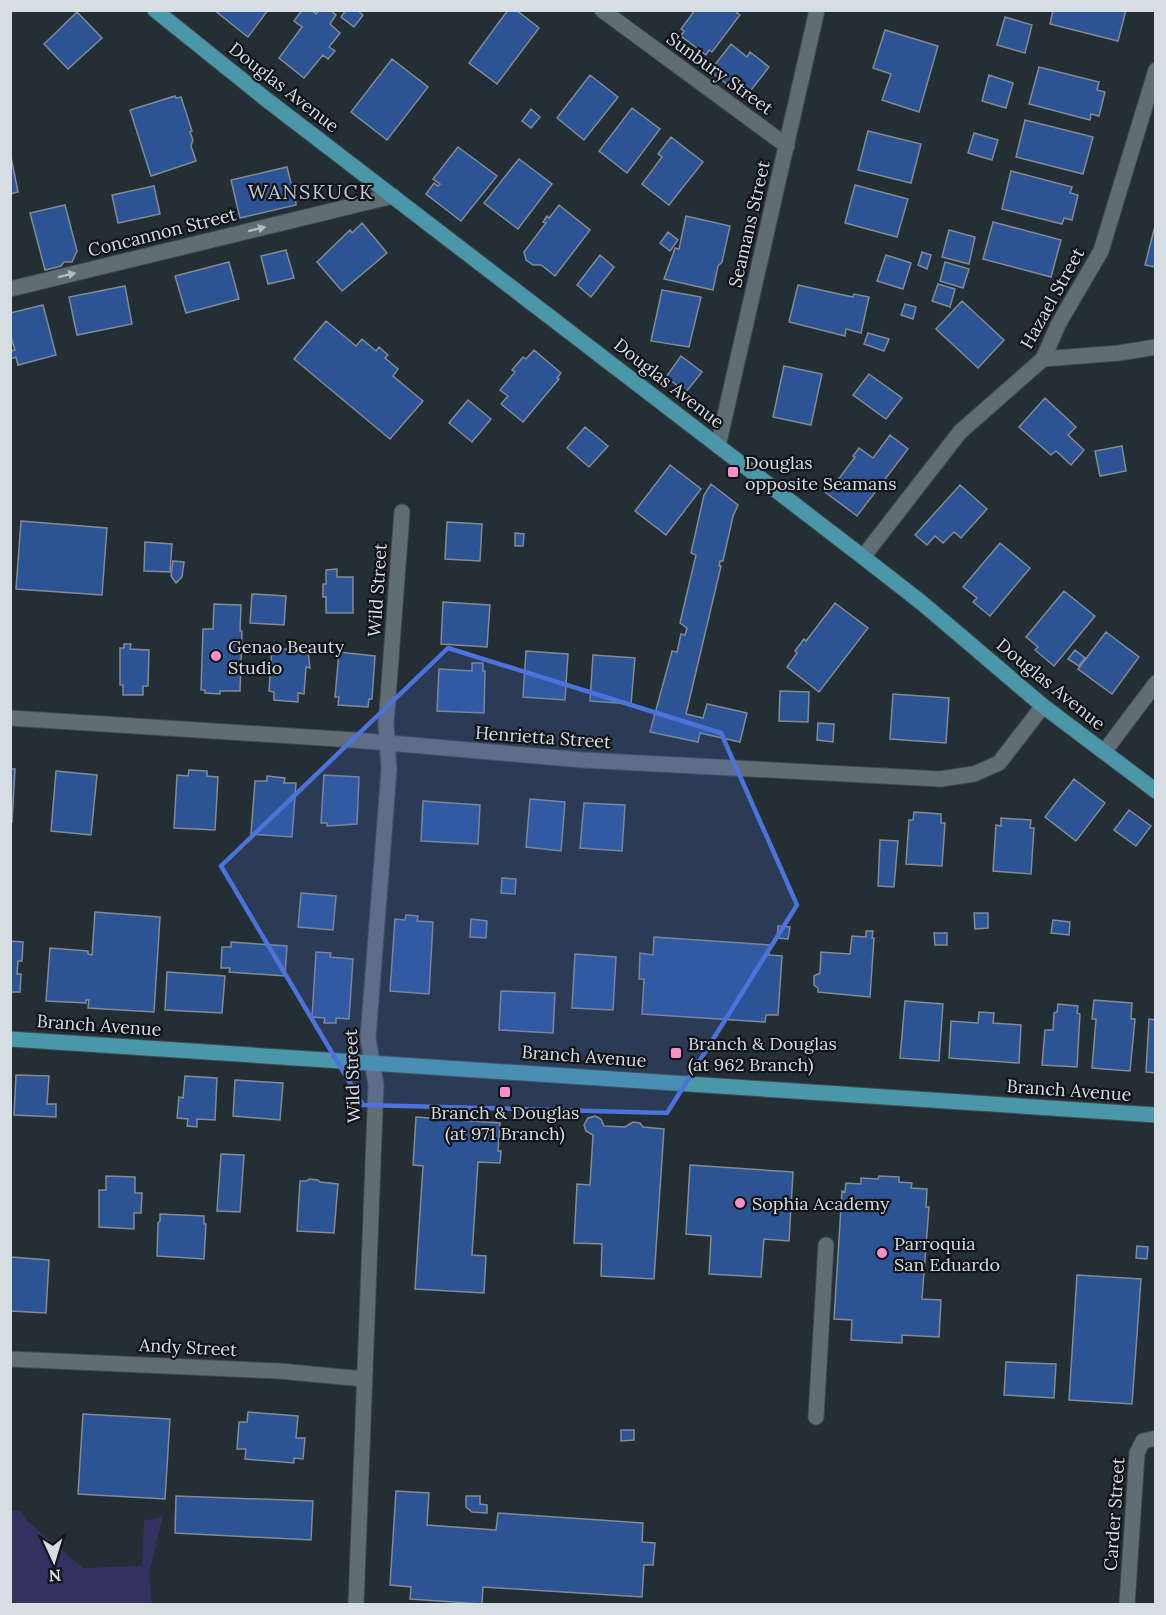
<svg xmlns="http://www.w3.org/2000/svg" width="1166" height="1615" viewBox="0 0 1166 1615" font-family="Lora,serif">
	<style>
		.green { fill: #323260 }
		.building { fill: #2c5495; stroke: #828a95; stroke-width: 1.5 }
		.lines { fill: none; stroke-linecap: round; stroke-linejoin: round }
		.minor-casing { stroke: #414a50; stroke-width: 17 }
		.major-casing { stroke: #414a50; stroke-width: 17 }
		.minor { stroke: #616d75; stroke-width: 15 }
		.major { stroke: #4997a9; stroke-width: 15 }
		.oneway { fill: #b4bcc2 }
		.marked { fill: #4c72db; fill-opacity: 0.2; stroke: #4c72db; stroke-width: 4.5; stroke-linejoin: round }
		.poi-dot { fill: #fb8fc6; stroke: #111519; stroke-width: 2 }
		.labels { text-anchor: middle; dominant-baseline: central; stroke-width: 4.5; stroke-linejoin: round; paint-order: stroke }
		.street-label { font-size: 18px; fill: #d7dee3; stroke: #111519 }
		.poi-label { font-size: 18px; fill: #d7dee3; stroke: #111519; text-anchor: start }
		.neighbourhood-label { font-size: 20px; letter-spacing: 1.5px; fill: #becbd4; stroke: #111519 }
	</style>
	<rect width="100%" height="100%" fill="#232e35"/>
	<!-- green -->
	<path class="green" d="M10,1511H21L26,1520L83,1568L142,1566L144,1521L163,1516L149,1573L152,1604H11Z"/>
	<!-- building -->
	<path class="building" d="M214,10H268L248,37Z
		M302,10H312L316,14L319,10H330L336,15L330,24L340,33L329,47L335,51L328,59L323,55L304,78L279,58L302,27L294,21Z
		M346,10H357L363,15L354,27L341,17Z
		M508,10H516L539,28L497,84L469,63Z
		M695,10H739L737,13L740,15L712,52L709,50L706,55L681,36L684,31L681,29Z
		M1053,10H1126L1118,41L1050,24Z
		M77,12L102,38L68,69L44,44Z
		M1005,17L1032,25L1025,53L997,45Z
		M885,30L938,46L919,112L882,100L891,74L873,68Z
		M731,44L747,57L750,52L769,67L745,98L710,71Z
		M392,59L428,87L387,140L351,112Z
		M1039,67L1099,82L1097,90L1105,92L1099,116L1091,114L1090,120L1029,104Z
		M590,75L618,97L584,140L557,118Z
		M989,75L1013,83L1006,108L982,101Z
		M175,96L176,98L181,97L192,131L190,132L193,140L191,146L196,161L151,176L130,110Z
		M632,108L660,129L627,173L599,151Z
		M531,109L540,117L531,128L522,121Z
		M1025,120L1093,137L1083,174L1016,157Z
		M868,131L921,144L911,183L858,170Z
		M974,133L998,140L992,160L968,153Z
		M671,137L703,162L669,205L642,184L662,157L658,154Z
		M458,147L497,176L461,221L426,194L434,183L438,186L440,184L433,179Z
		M11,157L18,192L10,194V157Z
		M519,159L552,184L518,229L484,203Z
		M287,167L291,183L295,188L296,205L240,218L231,180Z
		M1011,171L1072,187L1070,193L1078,195L1072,220L1064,218L1062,224L1002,209Z
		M855,185L908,199L897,237L845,223Z
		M154,186L160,214L118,223L112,195Z
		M65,205L77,251L72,262H64L61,266L45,270L30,213Z
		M559,205L590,230L555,276L541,265H533L526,260L524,252L546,223L543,222L547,216L549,218Z
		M686,216L730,226L722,262L718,266L713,290L664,279L675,248L679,249Z
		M993,222L1061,240L1051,277L983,259Z
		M1156,222V270L1155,267L1145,265Z
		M362,223L387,253L342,291L317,262L350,230L352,233Z
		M949,230L975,237L969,264L942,257Z
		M668,232L678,240L670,251L660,243Z
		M286,250L294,278L268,284L261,256Z
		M922,252L931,255L927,269L918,265Z
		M600,255L614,267L591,297L577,285Z
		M886,255L911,263L903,289L877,281Z
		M229,262L239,299L186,313L175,276Z
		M945,262L969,269L963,288L940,281Z
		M938,284L955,289L950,307L932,301Z
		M798,285L853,297L854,294L869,297L861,333L846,329L845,336L789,322Z
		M125,286L132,324L77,335L69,297Z
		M662,290L701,297L689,347L651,341Z
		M962,301L1004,340L978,368L936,329Z
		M905,304L916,307L913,319L901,315Z
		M43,305L56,355L18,365L16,357L10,359V351L15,350L10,334V313Z
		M326,321L356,346L362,339L376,351L379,347L388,355L385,358L398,369L393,376L423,401L390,439L294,359Z
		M868,333L889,339L884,351L864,344Z
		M534,350L561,373L557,378L559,379L523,422L501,404L508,396L500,390L515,372L512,370L523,357L526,359Z
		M681,356L702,372L686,392L666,377Z
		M784,366L822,374L811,425L773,417Z
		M869,374L902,398L886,419L853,395Z
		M1045,398L1076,427L1068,435L1084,450L1071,465L1056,451L1051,455L1019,427Z
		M468,400L491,419L472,442L449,423Z
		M585,427L608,446L589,467L567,448Z
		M890,435L908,449L857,516L825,492L832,482L835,484L855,457L853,456L859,448L873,458Z
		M1122,446L1126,471L1100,476L1095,451Z
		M670,465L701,489L666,535L635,511Z
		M711,484L738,505L733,516L723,561H720L719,566H721L686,714L703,718L707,704L747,713L740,742L700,733L698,742L650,732L672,651L677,652L681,634L685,635L687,628L680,623L696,555L691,553L704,495Z
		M960,485L987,509L961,538L954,532L943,543L935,536L927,545L915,535Z
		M21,521L107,528L102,595L16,589Z
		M447,522L482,524L480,561L445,559Z
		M515,533L524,534L523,546H515Z
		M145,542L172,544L170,572L144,571Z
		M1000,543L1030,568L990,616L973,602L977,598L963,587Z
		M173,561L184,562L182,577L176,583L171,576Z
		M337,569V577H353V613H326V597H323V584H326V570Z
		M1064,591L1095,616L1054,666L1035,650L1038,647L1026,637Z
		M252,594L286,596L284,625L250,623Z
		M443,602L490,605L487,647L441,644Z
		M835,603L868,628L819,692L787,667L797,653L795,651L804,639L806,641Z
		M214,604L241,605L240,631H242L240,691H220V694L205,693V690H201L203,629H213Z
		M1106,632L1139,657L1112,694L1078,669Z
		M124,644H131L130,649L149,650L148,686H143V695H123V685H120V648H124Z
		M272,648L308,651L310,668L306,667L304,694L298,693V702L274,700V692L269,691Z
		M1075,650L1085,658L1079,666L1068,659Z
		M526,651L568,654L565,700L523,697Z
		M339,652L375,656L372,699H369L368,707L338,705L339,697H335Z
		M593,655L635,658L631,704L590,701Z
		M472,663H483V671H485L484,713L437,711L439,669L472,671Z
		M780,691L809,692L808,722L779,721Z
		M893,694L949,698L946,743L890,739Z
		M818,723L834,724L833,742L817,740Z
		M10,769H15L12,822H10Z
		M189,770L207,771V776L218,777L215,830L174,828L177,775L188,776Z
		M56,771L97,775L91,835L51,831Z
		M324,775L359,777L357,824L327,826V823H321Z
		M267,776L285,778L284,783H296L292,837L251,834L255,781H267Z
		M1074,779L1105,803L1076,841L1045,817Z
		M530,799L565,802L561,851L526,847Z
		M423,801L480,805L478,844L421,841Z
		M584,803L625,805L622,851L580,848Z
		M1129,810L1151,826L1136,846L1114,830Z
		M914,812L941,814V823H945L942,866L906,864L909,820H913Z
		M1001,818L1031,820L1030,828H1034L1031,874L993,871L996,825L1001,826Z
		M880,840L898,841L894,887L878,886Z
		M502,878L516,879L515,894L501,893Z
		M301,893L336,896L333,930L298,927Z
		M95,912L160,917L154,1012L88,1008L89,1000H86V1003L46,1001L50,948L88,951V954L92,955Z
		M974,913H988V928L975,929Z
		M406,915L418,916L417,921L433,922L429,994L390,991L395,919L405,920Z
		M471,919L487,921L486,938L470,937Z
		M1053,920L1070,922L1069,935L1051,933Z
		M778,926L790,927L788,939L777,938Z
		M866,931H873L872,938H874L870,997L818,992V988L814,985V976L820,973L821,952L850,954L852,936L866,937Z
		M934,933H947V945H935Z
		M654,937L770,945L769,955L782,956L778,1015H766L765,1022L642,1014L644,979H639L640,953L653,955Z
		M10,941L23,942L22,961H18L17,974H21L20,992H10Z
		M231,942L287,946L285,976L229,972L230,968H221L222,947H231Z
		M316,952L331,953L330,957L353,959L349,1019L336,1018V1023H324L325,1018L312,1017Z
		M575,954L616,957L613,1010L572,1008Z
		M167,972L225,976L222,1013L165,1010Z
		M501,991L555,993L553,1033L499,1030Z
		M1094,1000L1132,1003L1131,1019H1135L1130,1071L1092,1068L1096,1019H1092Z
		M905,1001L943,1004L939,1061L900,1058Z
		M1058,1004L1078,1006L1077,1013L1080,1014L1077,1067L1042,1065L1045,1030H1053L1054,1013L1057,1012Z
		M979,1012L994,1013L993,1023L1021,1025L1019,1063L949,1058L951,1021L978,1023Z
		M1149,1019L1156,1020V1073L1146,1072Z
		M16,1075L49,1076L47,1104H56V1117L14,1115Z
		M185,1076L217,1078L215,1120L197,1119V1127L187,1126L188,1119L177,1118L179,1097L183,1098Z
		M235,1080L283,1083L280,1120L233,1116Z
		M595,1116L601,1119L604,1126L625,1127L633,1122L640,1123L643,1127L664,1129L654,1279L601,1276L602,1244L574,1243L577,1184L590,1185L593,1135L586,1131L584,1125L588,1118Z
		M416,1117L500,1123L498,1151H501L500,1163L478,1162L472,1255L486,1256L484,1293L415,1289L423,1166L413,1165Z
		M221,1154L244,1155L240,1212L217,1211Z
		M690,1165L793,1172L789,1241L764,1239L761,1277L709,1274L711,1236L686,1234Z
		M106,1176L135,1177V1193H142L141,1213H134V1229L99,1227V1190H106Z
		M879,1176L899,1177V1182L912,1183L911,1188L927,1189L926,1207H929L922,1299L941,1300L939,1337L902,1335V1343L851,1340L852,1320L834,1319L842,1191L845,1192L846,1183L861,1184V1178L878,1179Z
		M309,1179L318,1180L320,1182L338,1184L334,1233L297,1231L300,1181H307Z
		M160,1214L204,1216V1224H206L204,1259L157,1256L158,1223L160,1221Z
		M1137,1246L1148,1247L1147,1259L1136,1258Z
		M11,1257L49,1260L46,1313L10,1311Z
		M1077,1275L1141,1279L1132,1404L1069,1400Z
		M1006,1362L1056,1364L1054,1398L1004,1395Z
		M248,1412L298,1416L296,1438H305L303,1459L294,1458V1463L245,1459L246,1449H237L239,1422H247Z
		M83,1414L170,1419L165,1499L78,1494Z
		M621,1430H634V1440L621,1441Z
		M396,1491L429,1493L427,1525L496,1530L498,1513L643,1523L642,1542L655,1543L653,1565H644L642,1597L483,1587L482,1604L410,1599L411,1587L390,1585Z
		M176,1496L313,1501L311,1540L175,1533Z
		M466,1496H480V1504L487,1505V1513L472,1512L466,1507Z"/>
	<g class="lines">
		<defs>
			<path id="minor" d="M602,10L787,146
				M10,289L393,196
				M1043,359L1119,353L1156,347
				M718,446L817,10
				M863,557L960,432L1043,359L1059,323L1101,251L1156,70
				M10,718L354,740L583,760L940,779L974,774L999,763L1043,706
				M1104,752L1156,683
				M10,1359L279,1371L364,1379
				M816,1417L826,1245
				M356,1604L376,1085L368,1038L389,770L386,724L402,512
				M1127,1604L1137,1453L1143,1441L1156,1438"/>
			<path id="major" d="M155,10L267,100L863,557L922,603L1043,706L1156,791
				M10,1039L1156,1115"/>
		</defs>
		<!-- minor casing -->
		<use href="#minor" class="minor-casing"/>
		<!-- major casing -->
		<use href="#major" class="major-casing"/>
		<!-- minor -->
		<use href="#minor" class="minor"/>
		<!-- major -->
		<use href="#major" class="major"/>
	</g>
	<!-- one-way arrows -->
	<defs><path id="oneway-solid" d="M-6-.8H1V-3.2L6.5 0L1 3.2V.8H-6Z" transform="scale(1.5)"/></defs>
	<g class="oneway">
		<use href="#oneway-solid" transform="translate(257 229) rotate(-14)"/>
		<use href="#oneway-solid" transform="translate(67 275) rotate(-14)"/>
	</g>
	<!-- marked area -->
	<path class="marked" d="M448,648L721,733L797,905L667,1113L363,1105L221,866Z"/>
	<!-- markers -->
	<g class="poi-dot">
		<rect x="727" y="466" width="12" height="12" rx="3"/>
		<circle cx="216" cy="656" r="6"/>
		<rect x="670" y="1047" width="12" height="12" rx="3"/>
		<rect x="499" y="1086" width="12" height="12" rx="3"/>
		<circle cx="740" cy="1203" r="6"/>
		<circle cx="882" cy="1253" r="6"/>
	</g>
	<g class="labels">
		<!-- street labels -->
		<g class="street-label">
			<text transform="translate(720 73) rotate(36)">Sunbury Street</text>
			<text transform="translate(284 87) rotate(38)">Douglas Avenue</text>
			<text transform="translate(749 224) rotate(-77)">Seamans Street</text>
			<text transform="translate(162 232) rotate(-14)">Concannon Street</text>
			<text transform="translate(1052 298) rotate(-61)">Hazael Street</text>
			<text transform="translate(669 383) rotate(38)">Douglas Avenue</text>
			<text transform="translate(377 590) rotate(-86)">Wild Street</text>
			<text transform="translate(1051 684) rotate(39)">Douglas Avenue</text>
			<text transform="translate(543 737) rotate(4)">Henrietta Street</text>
			<text transform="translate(99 1025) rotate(4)">Branch Avenue</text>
			<text transform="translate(584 1056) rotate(4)">Branch Avenue</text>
			<text transform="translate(352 1076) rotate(-92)">Wild Street</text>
			<text transform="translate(1069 1090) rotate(4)">Branch Avenue</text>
			<text transform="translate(188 1347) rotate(3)">Andy Street</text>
			<text transform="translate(1114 1514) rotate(-86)">Carder Street</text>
		</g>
		<!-- poi labels -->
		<g class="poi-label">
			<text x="745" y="462">Douglas<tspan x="745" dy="21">opposite Seamans</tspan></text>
			<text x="228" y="646">Genao Beauty<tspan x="228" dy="21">Studio</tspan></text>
			<text x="688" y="1043">Branch &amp; Douglas<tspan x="688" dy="21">(at 962 Branch)</tspan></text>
			<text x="505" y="1112" text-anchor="middle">Branch &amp; Douglas<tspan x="505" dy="21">(at 971 Branch)</tspan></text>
			<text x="752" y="1203">Sophia Academy</text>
			<text x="894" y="1243">Parroquia<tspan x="894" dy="21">San Eduardo</tspan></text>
		</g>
		<!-- neighbourhood labels -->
		<g class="neighbourhood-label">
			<text x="311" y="191">WANSKUCK</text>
		</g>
	</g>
	<!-- border -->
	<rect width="1166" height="1615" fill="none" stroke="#d7dee3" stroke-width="24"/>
	<!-- north arrow -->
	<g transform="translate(54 1561) rotate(176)" stroke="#111519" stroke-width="4.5" paint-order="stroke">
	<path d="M0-4.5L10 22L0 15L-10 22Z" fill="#d7dee3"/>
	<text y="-9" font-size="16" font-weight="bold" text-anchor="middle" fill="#d7dee3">N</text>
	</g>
</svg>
